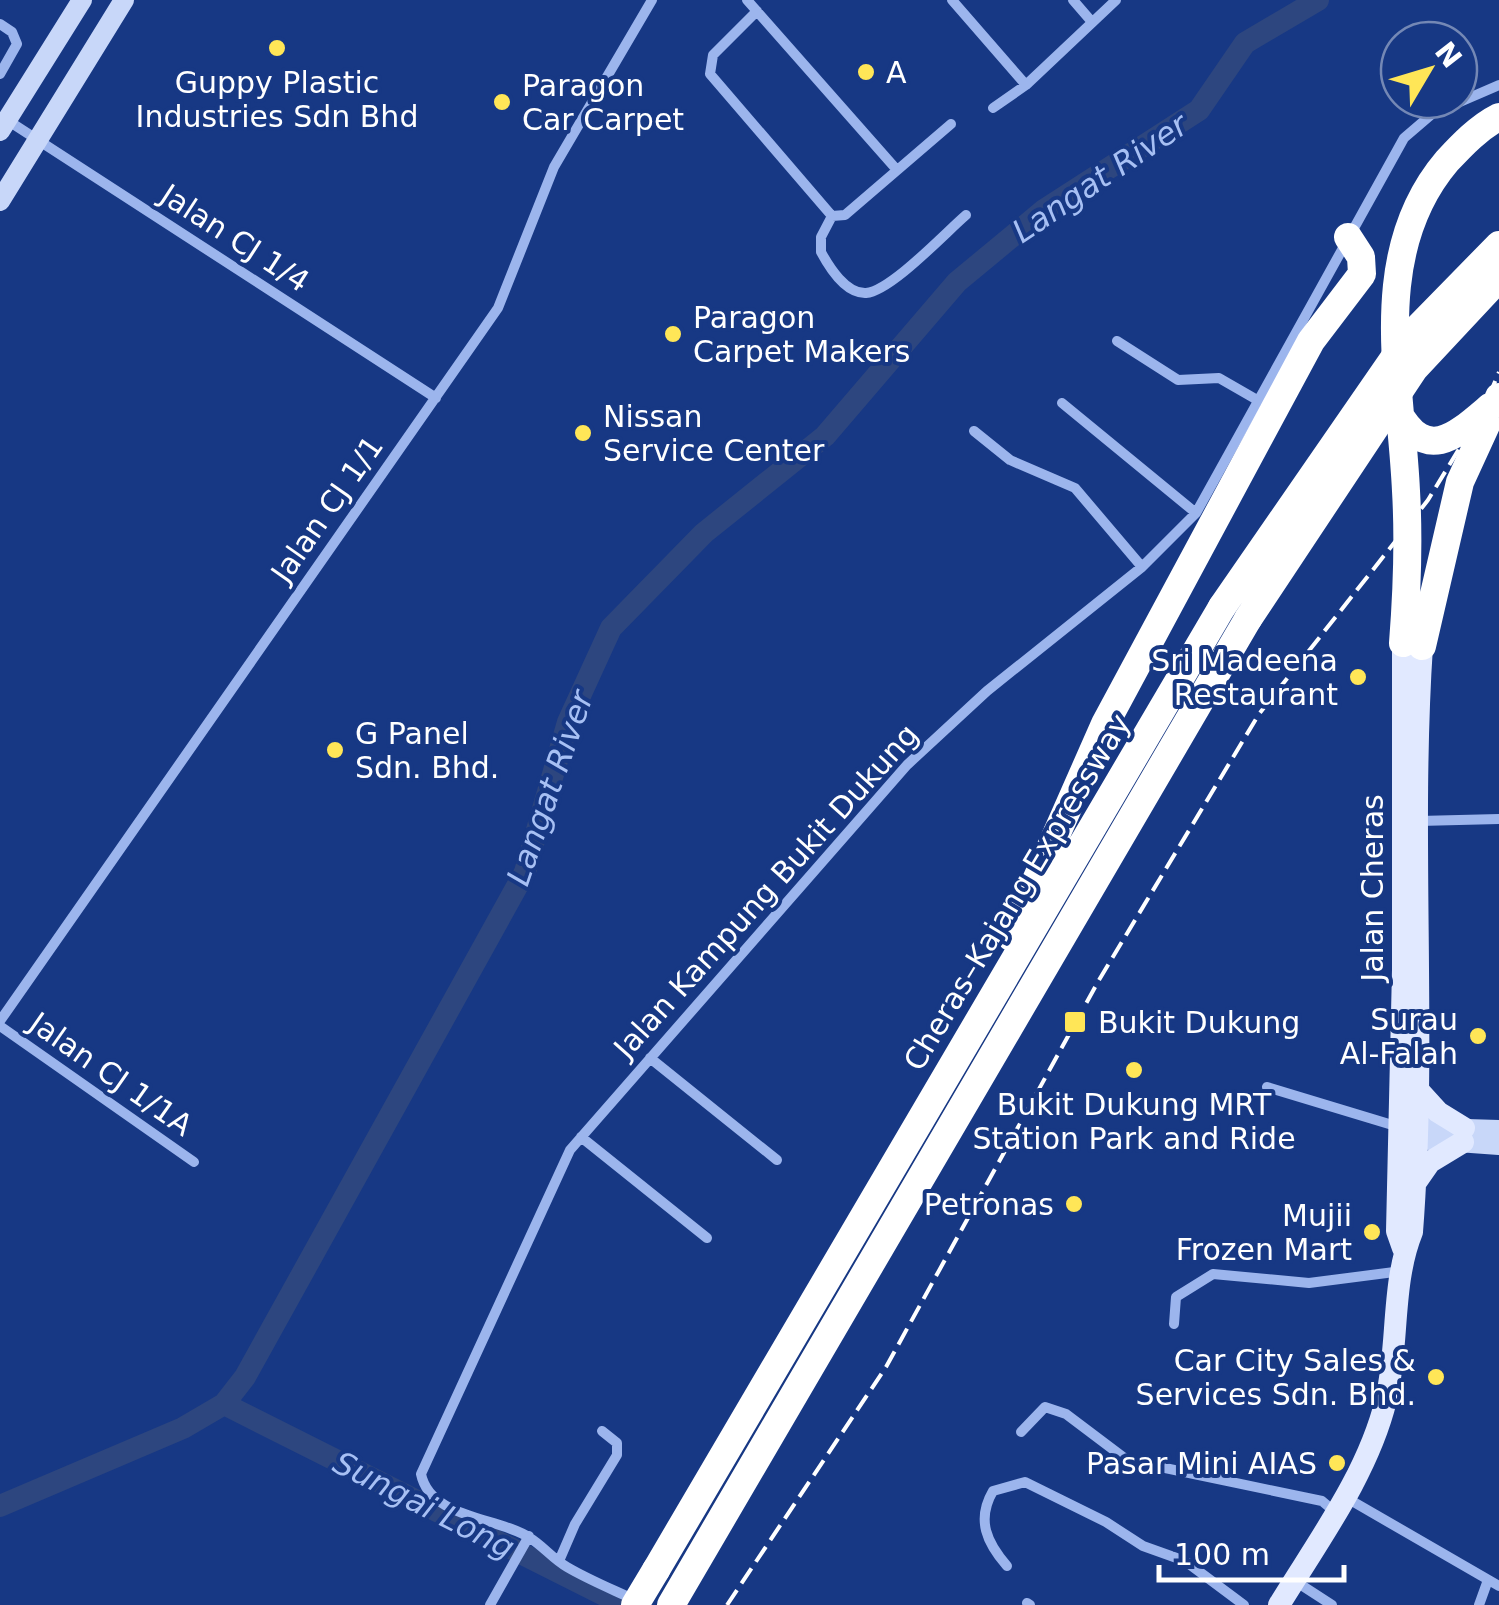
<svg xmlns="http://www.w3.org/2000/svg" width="1499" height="1605" viewBox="0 0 1499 1605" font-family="'DejaVu Sans',sans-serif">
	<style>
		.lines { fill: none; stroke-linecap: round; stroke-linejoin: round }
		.river { stroke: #2d467f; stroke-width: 22 }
		.street { stroke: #9cb5ed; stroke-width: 10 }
		.secondary { stroke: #c8d7f9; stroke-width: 20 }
		.primary { stroke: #e1e9ff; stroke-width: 22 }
		.highway { stroke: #fff; stroke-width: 28 }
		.rail { stroke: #fff; stroke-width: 4; stroke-dasharray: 18 8; stroke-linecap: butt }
		.highway-bridge { stroke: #fff; stroke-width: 28 }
		.poi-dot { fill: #ffe657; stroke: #173884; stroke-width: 4 }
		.labels { text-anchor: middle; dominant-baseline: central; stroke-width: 8; stroke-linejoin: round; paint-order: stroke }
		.poi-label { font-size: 30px; fill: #fff; stroke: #173884; text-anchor: start }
		.street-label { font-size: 30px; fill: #fff; stroke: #173884 }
		.water-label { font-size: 32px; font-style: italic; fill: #a7c0f4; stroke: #173884 }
	</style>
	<rect width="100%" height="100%" fill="#173884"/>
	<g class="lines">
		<!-- river -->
		<path class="river" d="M224,1404L624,1605
			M0,1506L183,1428L224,1404L245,1377L525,872L568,722L611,628L704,533L825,436L957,282L1044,210L1199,110L1245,43L1318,0"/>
		<!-- street -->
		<path class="street" d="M747,0L897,170
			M952,0L1026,85
			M1073,0L1092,22
			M757,11L713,55L710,74L832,216L845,215L951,124
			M0,24L12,32L17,44L0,74
			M993,108L1026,85L1116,0
			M7,120L436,398
			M832,216L821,237V252C829,267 846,294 866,293C891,291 945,233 966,215
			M1117,341L1178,380L1219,378L1259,401
			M1062,403L1196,513
			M974,431L1010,460L1075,488L1142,567
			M1419,821L1499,819
			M0,1021L498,308L554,167L652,0
			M0,1026L194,1162
			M650,1058L777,1160
			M1267,1087L1399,1127
			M581,1137L707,1238
			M1174,1324L1176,1297L1213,1274L1309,1283L1402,1271
			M1021,1432L1045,1407L1066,1414L1127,1460L1322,1501L1335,1512
			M1345,1497L1499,1586
			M559,1561L575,1524L617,1455V1443L602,1431
			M1007,1566C987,1543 976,1520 993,1491L1025,1482L1106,1522L1143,1546L1185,1561L1244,1605
			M1295,1581L1332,1605
			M637,1601C614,1590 589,1580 567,1567C553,1559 543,1546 530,1538C499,1517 430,1519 421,1474L570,1150L907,765L987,691L1142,567L1196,513L1404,138L1432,114L1499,85
			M1027,1603L1030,1605
			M490,1605L529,1536
			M1479,1605L1488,1580"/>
		<!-- secondary -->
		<path class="secondary" d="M0,131L82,0
			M0,201L124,0
			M1402,1127L1499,1130
			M1404,1130L1416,1139L1499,1145"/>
		<!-- primary -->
		<path class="primary" d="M1418,1090L1438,1112L1464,1128
			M1414,1185L1430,1162L1463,1142
			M1403,1248L1397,1231L1403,970V643
			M1279,1605C1318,1541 1368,1474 1386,1400C1399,1345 1391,1284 1412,1232C1427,1037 1409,841 1422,646"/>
		<!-- highway -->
		<path class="highway" d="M1398,412C1427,464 1457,435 1490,407
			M1403,643C1407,592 1409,542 1406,491C1401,380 1368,254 1447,161C1462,145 1479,127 1499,117
			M1422,646L1460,482L1499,397
			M1011,937L1105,724L1311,341L1362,274L1361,257L1348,237
			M656,1570L1222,607
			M671,1605L1248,619"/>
		<!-- rail -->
		<path class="rail" d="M727,1605L886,1367L1099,980L1259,714L1428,500L1484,408L1499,372"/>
		<!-- highway-bridge -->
		<path class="highway-bridge" d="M1222,607L1408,338L1499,245
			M1248,619L1414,369L1499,278
			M635,1605L656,1570"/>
	</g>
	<!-- markers -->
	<g class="poi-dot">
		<circle cx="277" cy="48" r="10"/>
		<circle cx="866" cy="72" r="10"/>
		<circle cx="502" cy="102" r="10"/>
		<circle cx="673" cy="334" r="10"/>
		<circle cx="583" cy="433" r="10"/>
		<circle cx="1358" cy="677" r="10"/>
		<circle cx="335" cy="750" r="10"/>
		<rect x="1063" y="1010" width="24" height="24" rx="5"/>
		<circle cx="1478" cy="1036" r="10"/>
		<circle cx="1134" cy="1070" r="10"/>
		<circle cx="1074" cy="1204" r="10"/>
		<circle cx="1372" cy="1232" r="10"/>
		<circle cx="1436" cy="1377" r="10"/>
		<circle cx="1337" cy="1463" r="10"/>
	</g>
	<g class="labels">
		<!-- poi labels -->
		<g class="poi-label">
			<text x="886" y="72">A</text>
			<text x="277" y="82" text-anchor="middle">Guppy Plastic<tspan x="277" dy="34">Industries Sdn Bhd</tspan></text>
			<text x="522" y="85">Paragon<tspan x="522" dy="34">Car Carpet</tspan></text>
			<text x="693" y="317">Paragon<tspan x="693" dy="34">Carpet Makers</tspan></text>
			<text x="603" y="416">Nissan<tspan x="603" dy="34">Service Center</tspan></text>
			<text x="1338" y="660" text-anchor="end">Sri Madeena<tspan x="1338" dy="34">Restaurant</tspan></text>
			<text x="355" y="733">G Panel<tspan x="355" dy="34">Sdn. Bhd.</tspan></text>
			<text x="1458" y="1019" text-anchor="end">Surau<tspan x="1458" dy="34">Al-Falah</tspan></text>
			<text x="1098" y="1022">Bukit Dukung</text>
			<text x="1134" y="1104" text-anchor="middle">Bukit Dukung MRT<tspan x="1134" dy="34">Station Park and Ride</tspan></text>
			<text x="1054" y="1204" text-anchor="end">Petronas</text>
			<text x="1352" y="1215" text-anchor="end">Mujii<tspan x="1352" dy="34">Frozen Mart</tspan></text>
			<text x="1416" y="1360" text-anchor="end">Car City Sales &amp;<tspan x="1416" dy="34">Services Sdn. Bhd.</tspan></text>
			<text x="1317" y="1463" text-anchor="end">Pasar Mini AIAS</text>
		</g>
		<!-- street labels -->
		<g class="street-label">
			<text transform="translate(235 238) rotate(33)">Jalan CJ 1/4</text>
			<text transform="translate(327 509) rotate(-55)">Jalan CJ 1/1</text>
			<text transform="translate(1372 888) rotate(-90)">Jalan Cheras</text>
			<text transform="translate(766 891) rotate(-48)">Jalan Kampung Bukit Dukung</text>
			<text transform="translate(1017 892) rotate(-59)">Cheras–Kajang Expressway</text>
			<text transform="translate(111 1074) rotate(35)">Jalan CJ 1/1A</text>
		</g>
		<!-- water labels -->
		<g class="water-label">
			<text transform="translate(1100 178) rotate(-34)">Langat River</text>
			<text transform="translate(550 788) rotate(-71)">Langat River</text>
			<text transform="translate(424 1505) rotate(27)">Sungai Long</text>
		</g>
	</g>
	<!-- north arrow -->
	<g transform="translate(1429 70) rotate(52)"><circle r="48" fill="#173884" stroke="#7488b5" stroke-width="2.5"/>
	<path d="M0-8L18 38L0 25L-18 38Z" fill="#ffe657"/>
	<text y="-15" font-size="28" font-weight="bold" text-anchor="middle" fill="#ffffff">N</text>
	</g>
	<!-- scale -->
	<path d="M1159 1565v15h185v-15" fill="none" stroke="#ffffff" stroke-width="5"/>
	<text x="1174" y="1565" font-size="30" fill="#ffffff" stroke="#173884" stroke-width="8" paint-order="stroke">100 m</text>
</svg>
